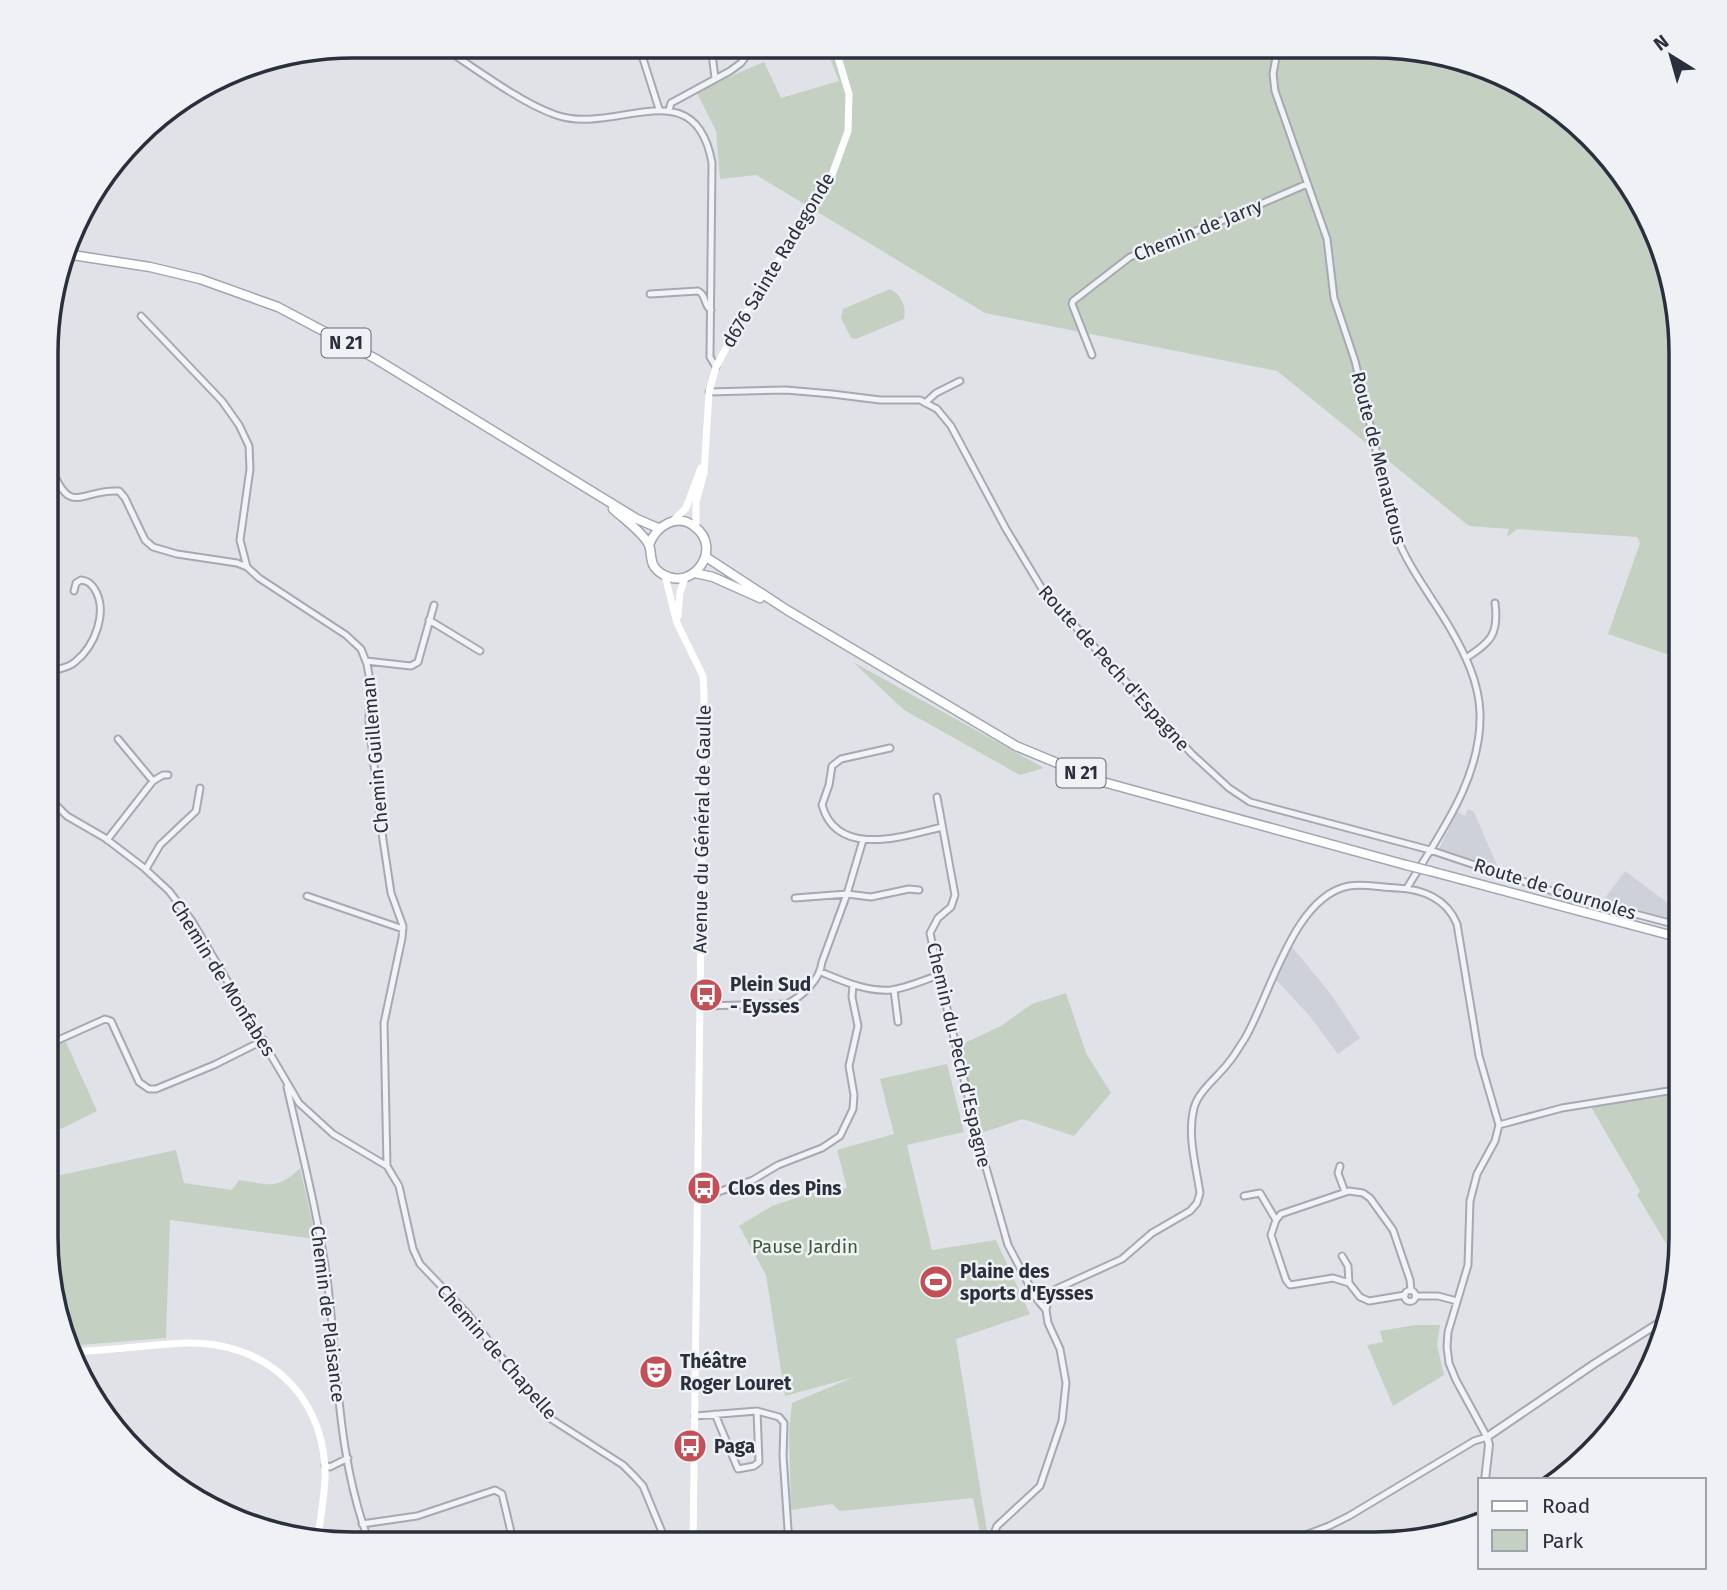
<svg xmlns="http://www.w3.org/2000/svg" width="1727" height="1590" viewBox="0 0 1727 1590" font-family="'Fira Sans',sans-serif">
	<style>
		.built { fill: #ced1d9 }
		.green { fill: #c4d1c2 }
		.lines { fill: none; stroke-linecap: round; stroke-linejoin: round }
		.minor-casing { stroke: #a6a9b1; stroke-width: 9 }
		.tertiary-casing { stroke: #a6a9b1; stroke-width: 10 }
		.primary-casing { stroke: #a0a6b2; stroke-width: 11 }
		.minor { stroke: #f2f3f6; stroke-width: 5 }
		.tertiary { stroke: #f2f3f6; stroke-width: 6 }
		.secondary { stroke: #fff; stroke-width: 7 }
		.primary { stroke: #fff; stroke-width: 8 }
		.primary-bridge-casing { stroke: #a0a6b2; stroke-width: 11; stroke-linecap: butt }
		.primary-bridge { stroke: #fff; stroke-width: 8 }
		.labels { text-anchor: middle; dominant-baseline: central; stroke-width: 5; stroke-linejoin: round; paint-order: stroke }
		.shield { fill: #eff1f5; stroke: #656974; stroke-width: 2 }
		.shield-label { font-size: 18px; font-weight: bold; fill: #2a2f3d }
		.street-label { font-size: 19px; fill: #2a2f3d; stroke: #eff1f5 }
		.poi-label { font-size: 19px; font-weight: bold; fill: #2a2f3d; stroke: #eff1f5; text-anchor: start }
		.park-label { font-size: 19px; fill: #3c5839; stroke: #eff1f5 }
		.rim { fill: none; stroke: #2a2f3d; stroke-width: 3.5 }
	</style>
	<rect width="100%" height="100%" fill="#e0e2e8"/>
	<!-- built -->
	<path class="built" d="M1468,809L1474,812L1499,870L1439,849L1457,812L1465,816Z
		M1625,871L1681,913V922L1603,901Z
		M1292,947L1330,993L1360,1038L1338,1054L1309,1015L1276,980Z"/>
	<!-- green -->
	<path class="green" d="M825,46H1395L1511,77L1606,150L1658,235L1681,332V659L1608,634L1640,543L1637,537L1517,529L1507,537L1509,529L1469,526L1277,371L985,313L756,175L720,179L716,131L696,91L764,62L781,98L839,81Z
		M890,289C901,294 907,307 904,319L856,339L851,338L841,318L843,309Z
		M853,662L1044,768L1020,775L904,710Z
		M1066,993L1086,1053L1111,1093L1074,1136L1023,1119L981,1133L958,1046L1001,1026L1032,1004Z
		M66,1042L97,1111L47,1136V1046Z
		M947,1064L964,1132L907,1145L932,1250L996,1240L1030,1314L956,1339L987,1531L980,1533L973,1498L840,1511L832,1504L791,1510L789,1432L792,1403L854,1377L785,1396L766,1275L739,1226L772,1206L808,1194L847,1188L837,1150L894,1134L880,1079Z
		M1681,1094V1238L1680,1243L1670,1250L1637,1195L1640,1191L1591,1107Z
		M176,1150L184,1183L232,1190L239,1180C269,1184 277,1191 300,1168L316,1239L170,1220L166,1338L67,1346L46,1257L47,1178Z
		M1415,1325H1440L1437,1345L1444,1375L1393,1406L1367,1345L1383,1342L1380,1331Z"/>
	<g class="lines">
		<defs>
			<path id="minor" d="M441,46C473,67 521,103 556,115C615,136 695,68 712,163L710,357L716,367
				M639,46L659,109
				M711,46L715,78
				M1278,46L1273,74L1275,91L1327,239L1334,298L1355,361L1396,535C1409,569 1432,597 1450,628C1465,654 1479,682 1480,713C1482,778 1439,835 1407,888
				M669,110L671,103L730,71L741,63L753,46
				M650,294L698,291C707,295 703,305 711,310
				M141,316L222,401L239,425L249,446L250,469L240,540L247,567
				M1092,355L1072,304L1073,301L1130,257L1226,219L1307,184
				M709,392L786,390L832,394L880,400H920L937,409L951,426L1006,529L1044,592L1192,754L1229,788L1250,802L1430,850L1567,896L1681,926
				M925,403L936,393L960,381
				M50,465C71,519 79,489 119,491L125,498L145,540L153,547L177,554L237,563L247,567L259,578L346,635L361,649L367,664L370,681L369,723L383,840L391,893L403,926L402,938L384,1023L387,1166
				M429,620L480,651
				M1466,658C1491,642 1499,634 1495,603
				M366,661L411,666L418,662L434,605
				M49,672C57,669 69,668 75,662C95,646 109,611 94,588C90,583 88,581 81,580L76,583L74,591
				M118,739L153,781
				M890,748L841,759L832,766L829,785L822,805C837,859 904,836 942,827
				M937,797L955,895L951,907L938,918L930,933L939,975L981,1150L1008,1245L1036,1298L1046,1310
				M49,798L67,816L105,838L143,867L169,891L192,921L299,1103L333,1134L387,1166L399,1186L413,1249L420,1264L467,1313L548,1417L623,1465L634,1476L643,1486L667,1544
				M107,840L153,781L163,775H168
				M146,869L160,845L196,811L200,788
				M307,896L403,929
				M795,898L847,894L863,840
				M821,972C843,981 866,992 891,990C907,988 924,980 939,975
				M894,990L898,1022
				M700,1006L786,1004C802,997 820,980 822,962L847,894L871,897L909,889L919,890
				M47,1035L56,1041L105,1019L111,1021L139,1082L149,1089H156L214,1065L264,1040
				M287,1087C302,1153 319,1219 328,1286C338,1373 338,1462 370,1544
				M1340,1166L1338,1173L1345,1192
				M1244,1196L1260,1193L1276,1220
				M698,1199L753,1180L778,1165L822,1148L840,1136L853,1109L854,1095L849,1066L858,1026L852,997L853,985
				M1342,1256L1348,1266L1349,1283
				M1404.5 1296a5.5 5.5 0 1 1 11 0a5.5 5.5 0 1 1-11 0Z
				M1405,1295L1369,1301L1360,1297L1349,1283L1333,1278L1290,1285L1286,1280L1271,1235L1276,1220L1281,1214L1349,1191L1363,1193L1370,1198L1393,1230L1410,1280L1411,1290
				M1416,1296H1438L1457,1301
				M715,1414L738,1469L754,1466L759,1462L757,1411
				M695,1416L757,1411L779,1417L784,1423L783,1456L789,1544
				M325,1465L330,1467L348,1458
				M362,1524L417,1516L495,1490L502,1494L511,1532L507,1536L491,1541
				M989,1544L997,1526L1040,1486L1062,1421L1066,1383L1060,1349L1048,1323L1046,1310L1048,1299L1056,1289L1122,1259L1152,1233L1190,1211L1197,1203L1200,1193C1196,1166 1187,1135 1194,1108C1198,1091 1219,1076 1229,1062C1235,1055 1239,1047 1244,1040C1270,997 1293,896 1349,886C1364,883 1382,888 1397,888C1423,889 1447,899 1457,924L1479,1056L1499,1125
				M1282,1544L1329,1526L1349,1516L1474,1441L1487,1437L1456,1380L1449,1363L1447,1347L1448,1332L1468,1265L1470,1201L1477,1174L1495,1141L1499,1125L1562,1108L1681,1089"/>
			<path id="tertiary" d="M1485,1480L1489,1445L1487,1437L1594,1364L1662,1321"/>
			<path id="primary" d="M66,254L150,267L200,279L278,307L376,359L637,519L658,528
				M613,509C624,519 640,530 648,543C654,554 646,565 664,575C694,591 723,548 695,527C677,512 656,526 649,545
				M706,557L787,610L1016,746L1103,782L1406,865
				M695,573L713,577L760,598
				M1430,871L1681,938"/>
		</defs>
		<!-- minor casing -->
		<use href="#minor" class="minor-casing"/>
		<!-- tertiary casing -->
		<use href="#tertiary" class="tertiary-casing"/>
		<!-- primary casing -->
		<use href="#primary" class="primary-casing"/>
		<!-- minor -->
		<use href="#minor" class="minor"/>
		<!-- tertiary -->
		<use href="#tertiary" class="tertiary"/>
		<!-- secondary -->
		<path class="secondary" d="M673,521L686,508L701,468
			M696,527V502L704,473L709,392L716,367L737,327L832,175L848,131L849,94L837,54L832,46
			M665,576L677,623L703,676L704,694L693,1544
			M678,616L680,592L685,578
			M68,1352C107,1351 146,1345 186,1343C262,1341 320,1390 325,1467C326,1490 321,1514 318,1537"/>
		<!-- primary -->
		<use href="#primary" class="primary"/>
		<defs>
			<path id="primary-bridge" d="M1406,865L1430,871"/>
		</defs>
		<!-- primary-bridge casing -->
		<use href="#primary-bridge" class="primary-bridge-casing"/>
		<!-- primary-bridge -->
		<use href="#primary-bridge" class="primary-bridge"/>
	</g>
	<!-- icons -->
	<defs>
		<symbol id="bus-disc" viewBox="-11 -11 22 22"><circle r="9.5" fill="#c25057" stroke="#eff1f5"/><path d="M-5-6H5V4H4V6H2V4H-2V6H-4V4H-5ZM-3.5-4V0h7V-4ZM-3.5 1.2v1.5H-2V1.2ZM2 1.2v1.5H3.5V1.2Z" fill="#fff"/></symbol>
		<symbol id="stadium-disc" viewBox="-11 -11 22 22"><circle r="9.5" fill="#c25057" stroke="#eff1f5"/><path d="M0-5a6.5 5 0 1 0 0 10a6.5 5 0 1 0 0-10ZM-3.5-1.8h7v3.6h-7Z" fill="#fff"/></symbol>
		<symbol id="theatre-disc" viewBox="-11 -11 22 22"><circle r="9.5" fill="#c25057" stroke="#eff1f5"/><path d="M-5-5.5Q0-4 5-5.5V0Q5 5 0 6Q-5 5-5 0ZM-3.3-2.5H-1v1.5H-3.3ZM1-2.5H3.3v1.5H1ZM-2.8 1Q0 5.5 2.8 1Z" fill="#fff"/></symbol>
	</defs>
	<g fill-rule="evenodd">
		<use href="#bus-disc" x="687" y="976" width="38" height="38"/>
		<use href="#bus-disc" x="685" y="1169" width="38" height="38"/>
		<use href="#stadium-disc" x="917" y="1263" width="38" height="38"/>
		<use href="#theatre-disc" x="637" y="1353" width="38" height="38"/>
		<use href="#bus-disc" x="671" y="1427" width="38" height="38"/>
	</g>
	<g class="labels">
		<!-- shield labels -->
		<g class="shield">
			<rect x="321.5" y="328.5" width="49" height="29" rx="5"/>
			<rect x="1056.5" y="758.5" width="49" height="29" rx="5"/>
		</g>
		<g class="shield-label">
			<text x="346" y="343">N 21</text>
			<text x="1081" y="773">N 21</text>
		</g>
		<!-- street labels -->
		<g class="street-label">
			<text transform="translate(1198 230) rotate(-22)">Chemin de Jarry</text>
			<text transform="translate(778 260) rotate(-59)">d676 Sainte Radegonde</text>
			<text transform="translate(1379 458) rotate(76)">Route de Menautous</text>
			<text transform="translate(1114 668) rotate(48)">Route de Pech d'Espagne</text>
			<text transform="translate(375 755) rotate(-95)">Chemin Guilleman</text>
			<text transform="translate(702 829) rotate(-89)">Avenue du Général de Gaulle</text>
			<text transform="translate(1555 889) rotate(17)">Route de Cournoles</text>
			<text transform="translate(223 978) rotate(58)">Chemin de Monfabes</text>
			<text transform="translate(959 1055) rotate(77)">Chemin du Pech d'Espagne</text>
			<text transform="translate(328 1314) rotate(83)">Chemin de Plaisance</text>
			<text transform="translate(497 1352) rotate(49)">Chemin de Chapelle</text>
		</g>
		<!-- poi labels -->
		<g class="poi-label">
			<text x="730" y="984">Plein Sud<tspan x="730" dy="22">- Eysses</tspan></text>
			<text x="728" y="1188">Clos des Pins</text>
			<text x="960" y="1271">Plaine des<tspan x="960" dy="22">sports d'Eysses</tspan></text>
			<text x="680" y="1361">Théâtre<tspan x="680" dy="22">Roger Louret</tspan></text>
			<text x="714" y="1446">Paga</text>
		</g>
		<!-- park labels -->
		<g class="park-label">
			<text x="805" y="1246">Pause Jardin</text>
		</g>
	</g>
	<!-- crop -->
	<path d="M0 0H1727V1590H0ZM353 58H1374A295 295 0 0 1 1669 353V1237A295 295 0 0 1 1374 1532H353A295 295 0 0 1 58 1237V353A295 295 0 0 1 353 58Z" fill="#eff1f5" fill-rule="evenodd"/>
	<path class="rim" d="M353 58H1374A295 295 0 0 1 1669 353V1237A295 295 0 0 1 1374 1532H353A295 295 0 0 1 58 1237V353A295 295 0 0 1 353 58Z"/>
	<!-- legend -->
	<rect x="1478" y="1478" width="228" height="91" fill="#eff1f5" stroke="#a0a3ab" stroke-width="2"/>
	<rect x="1492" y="1501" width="35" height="10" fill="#ffffff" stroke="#a0a3ab" stroke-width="2"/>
	<text x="1542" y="1513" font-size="21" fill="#2a2f3d">Road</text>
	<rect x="1492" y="1530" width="35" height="21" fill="#c4d1c2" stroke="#a0a3ab" stroke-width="2"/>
	<text x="1542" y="1548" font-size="21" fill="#2a2f3d">Park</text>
	<!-- north arrow -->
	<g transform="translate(1671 56) rotate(323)" stroke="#eff1f5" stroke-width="5" paint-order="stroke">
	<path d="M0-5L12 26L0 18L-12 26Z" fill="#2a2f3d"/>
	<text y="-10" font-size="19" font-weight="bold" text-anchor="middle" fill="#2a2f3d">N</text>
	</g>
</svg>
